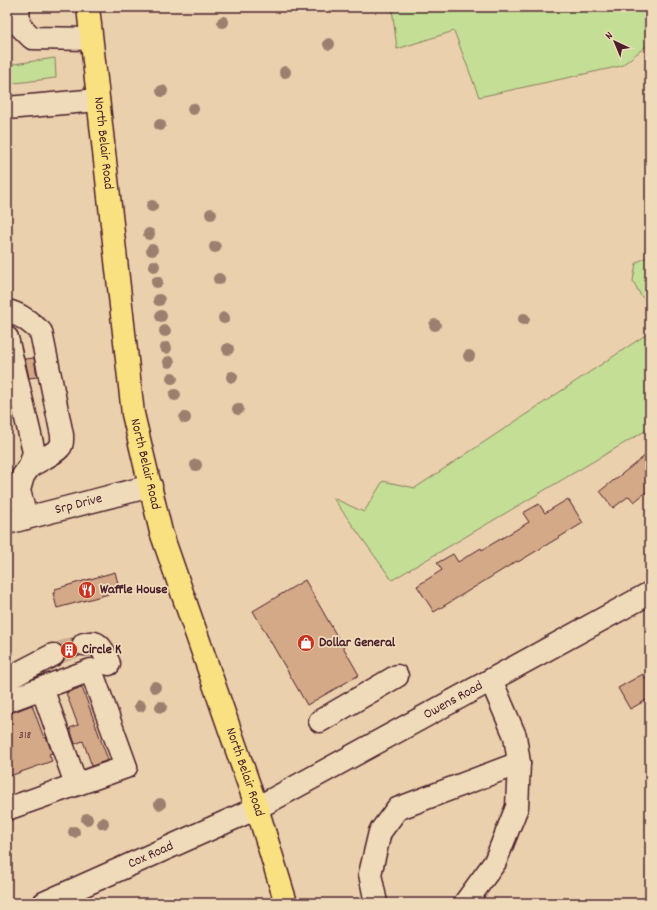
<svg xmlns="http://www.w3.org/2000/svg" width="657" height="910" viewBox="0 0 657 910" font-family="Dekko,sans-serif">
	<style>
		.green { fill: #c4de95; stroke: #877e60 }
		.building { fill: #d3a988; stroke: #4a1f2b }
		.lines { fill: none; stroke-linecap: round; stroke-linejoin: round }
		.minor-tunnel { stroke: #cbad93; stroke-width: 22; stroke-dasharray: 22 11; stroke-linecap: butt }
		.minor-casing { stroke: #4a1f2b; stroke-width: 25 }
		.major-casing { stroke: #4a1f2b; stroke-width: 25 }
		.minor { stroke: #efdbb9; stroke-width: 22 }
		.major { stroke: #f9e181; stroke-width: 22 }
		.tree { fill: #9c7f6e }
		.labels { text-anchor: middle; dominant-baseline: central; stroke-width: 3.5; stroke-linejoin: round; paint-order: stroke }
		.number-label { font-size: 12px; fill: #6c4242 }
		.street-label { font-size: 14px; fill: #4a1f2b; stroke: #efdbb9 }
		.poi-label { font-size: 14px; font-weight: bold; fill: #4a1f2b; stroke: #efdbb9; text-anchor: start }
	</style>
	<rect width="100%" height="100%" fill="#ebd0ad"/>
	<filter id="ink" filterUnits="userSpaceOnUse"><feTurbulence type="fractalNoise" baseFrequency=".025" numOctaves="2"/><feDisplacementMap in="SourceGraphic" scale="8" xChannelSelector="R" yChannelSelector="G"/><feConvolveMatrix kernelMatrix="1 2 1 2 8 2 1 2 1" color-interpolation-filters="sRGB"/></filter>
	<g filter="url(#ink)">
		<!-- green -->
		<path class="green" d="M393,7H650V43L621,66L479,97L454,31L397,49L392,8Z
			M55,58L56,78L7,84V65Z
			M650,255V300L648,302L641,296L633,281L636,263Z
			M650,332V428L392,580L333,498L364,512L383,481L415,488Z"/>
		<!-- building -->
		<path class="building" d="M34,358L37,377L29,378L25,359Z
			M650,452V489L634,502L629,496L613,508L600,491Z
			M568,499L583,523L518,562L517,561L434,612L417,586L442,570L437,563L453,554L458,562L481,548L482,550L529,522L523,513L539,504L545,513Z
			M115,572L120,591L57,608L53,593H55V589Z
			M305,580L359,675L307,705L253,611Z
			M73,638L72,645L74,651L80,656L64,661L65,656L64,650L60,645L58,644Z
			M643,674L650,686V698L630,709L618,688Z
			M82,687L108,760L92,766L83,741L75,744L70,728L78,725L66,693Z
			M32,705L44,738L46,737L52,753L49,754L52,761L7,777V713H11Z"/>
		<g class="lines">
			<!-- minor-tunnel -->
			<path class="minor-tunnel" d="M53,655L84,644"/>
			<defs>
				<g id="minor">
					<path d="M18,7L19,25L32,38L91,39"/>
					<path d="M7,108L98,100"/>
					<path d="M7,311C21,314 31,323 41,332L62,435C62,439 63,444 60,447C56,453 37,462 30,466"/>
					<path d="M7,338L34,452L30,466L23,476L19,490L26,518"/>
					<path id="s1" d="M7,523L151,486"/>
					<path d="M84,644C86,644 91,642 94,643C102,645 106,657 109,664"/>
					<path d="M7,679L53,655"/>
					<path d="M42,688L76,784"/>
					<path d="M7,701L91,670L126,767L7,809"/>
					<path d="M320,721L397,676"/>
					<path id="s2" d="M44,903L257,808L650,593"/>
					<path d="M376,903L370,874L380,832L397,809L519,763"/>
					<path d="M465,903L495,862L517,807L519,763L515,736L491,680"/>
				</g>
				<g id="major">
					<path id="s3" d="M88,7L133,414L161,532L257,808L286,903"/>
				</g>
			</defs>
			<!-- minor casing -->
			<use href="#minor" class="minor-casing"/>
			<!-- major casing -->
			<use href="#major" class="major-casing"/>
			<!-- minor -->
			<use href="#minor" class="minor"/>
			<!-- major -->
			<use href="#major" class="major"/>
		</g>
		<!-- trees -->
		<g class="tree">
			<circle cx="223" cy="22" r="6"/>
			<circle cx="329" cy="44" r="6"/>
			<circle cx="285" cy="72" r="6"/>
			<circle cx="162" cy="91" r="6"/>
			<circle cx="193" cy="109" r="6"/>
			<circle cx="160" cy="125" r="6"/>
			<circle cx="152" cy="206" r="6"/>
			<circle cx="211" cy="214" r="6"/>
			<circle cx="149" cy="234" r="6"/>
			<circle cx="215" cy="247" r="6"/>
			<circle cx="152" cy="250" r="6"/>
			<circle cx="154" cy="266" r="6"/>
			<circle cx="219" cy="279" r="6"/>
			<circle cx="157" cy="282" r="6"/>
			<circle cx="159" cy="300" r="6"/>
			<circle cx="161" cy="316" r="6"/>
			<circle cx="224" cy="318" r="6"/>
			<circle cx="524" cy="319" r="6"/>
			<circle cx="435" cy="325" r="6"/>
			<circle cx="165" cy="331" r="6"/>
			<circle cx="166" cy="348" r="6"/>
			<circle cx="228" cy="349" r="6"/>
			<circle cx="469" cy="356" r="6"/>
			<circle cx="169" cy="362" r="6"/>
			<circle cx="232" cy="377" r="6"/>
			<circle cx="172" cy="378" r="6"/>
			<circle cx="175" cy="395" r="6"/>
			<circle cx="238" cy="409" r="6"/>
			<circle cx="185" cy="418" r="6"/>
			<circle cx="196" cy="465" r="6"/>
			<circle cx="155" cy="687" r="6"/>
			<circle cx="140" cy="706" r="6"/>
			<circle cx="161" cy="707" r="6"/>
			<circle cx="160" cy="804" r="6"/>
			<circle cx="87" cy="819" r="6"/>
			<circle cx="103" cy="823" r="6"/>
			<circle cx="74" cy="832" r="6"/>
		</g>
	</g>
	<!-- icons -->
	<defs>
		<symbol id="restaurant-disc" viewBox="-11 -11 22 22"><circle r="9.5" fill="#c8321e" stroke="#efdbb9"/><path d="M-5-6h1v4h1v-4h1v4h1v-4h1v5L-1.5 .5V6h-2V.5L-5-1ZM5-6V6H3V1.5H1.5Q1.5-4 5-6Z" fill="#fff"/></symbol>
		<symbol id="shop-disc" viewBox="-11 -11 22 22"><circle r="9.5" fill="#c8321e" stroke="#efdbb9"/><path d="M-5-2.5h2.3a2.7 3.5 0 0 1 5.4 0H5L5.5 6h-11ZM-1.5-2.5h3a1.5 2.3 0 0 0-3 0Z" fill="#fff"/></symbol>
		<symbol id="building-disc" viewBox="-11 -11 22 22"><circle r="9.5" fill="#c8321e" stroke="#efdbb9"/><path d="M-4-6H4V6H1V3H-1V6H-4ZM-2.5-4.3h1.7v1.8h-1.7ZM.8-4.3h1.7v1.8H.8ZM-2.5-1h1.7V.8h-1.7ZM.8-1h1.7V.8H.8Z" fill="#fff"/></symbol>
	</defs>
	<g fill-rule="evenodd">
		<use href="#restaurant-disc" x="77" y="580" width="20" height="20"/>
		<use href="#shop-disc" x="296" y="633" width="20" height="20"/>
		<use href="#building-disc" x="59" y="640" width="20" height="20"/>
	</g>
	<g class="labels">
		<!-- number labels -->
		<g class="number-label">
			<text x="25" y="735">318</text>
		</g>
		<!-- street labels -->
		<g class="street-label">
			<text stroke="none"><textPath href="#s3" startOffset="137">North Belair Road</textPath></text>
			<text stroke="none"><textPath href="#s3" startOffset="461">North Belair Road</textPath></text>
			<text stroke="none"><textPath href="#s1" startOffset="74">Srp Drive</textPath></text>
			<text stroke="none"><textPath href="#s2" startOffset="457">Owens Road</textPath></text>
			<text stroke="none"><textPath href="#s3" startOffset="785">North Belair Road</textPath></text>
			<text stroke="none"><textPath href="#s2" startOffset="117">Cox Road</textPath></text>
		</g>
		<!-- poi labels -->
		<g class="poi-label">
			<text x="100" y="590">Waffle House</text>
			<text x="319" y="643">Dollar General</text>
			<text x="82" y="650">Circle K</text>
		</g>
	</g>
	<!-- margin -->
	<rect width="657" height="910" fill="none" stroke="#efdbb9" stroke-width="24"/>
	<rect x="12" y="12" width="633" height="886" fill="none" stroke="#4a1f2b" stroke-width="1.5" filter="url(#ink)"/>
	<!-- north arrow -->
	<g transform="translate(615 42) rotate(316)" stroke="#efdbb9" stroke-width="3" paint-order="stroke">
	<path d="M0-3L7 15L0 10L-7 15Z" fill="#4a1f2b"/>
	<text y="-6" font-size="11" font-weight="bold" text-anchor="middle" fill="#4a1f2b">N</text>
	</g>
</svg>
